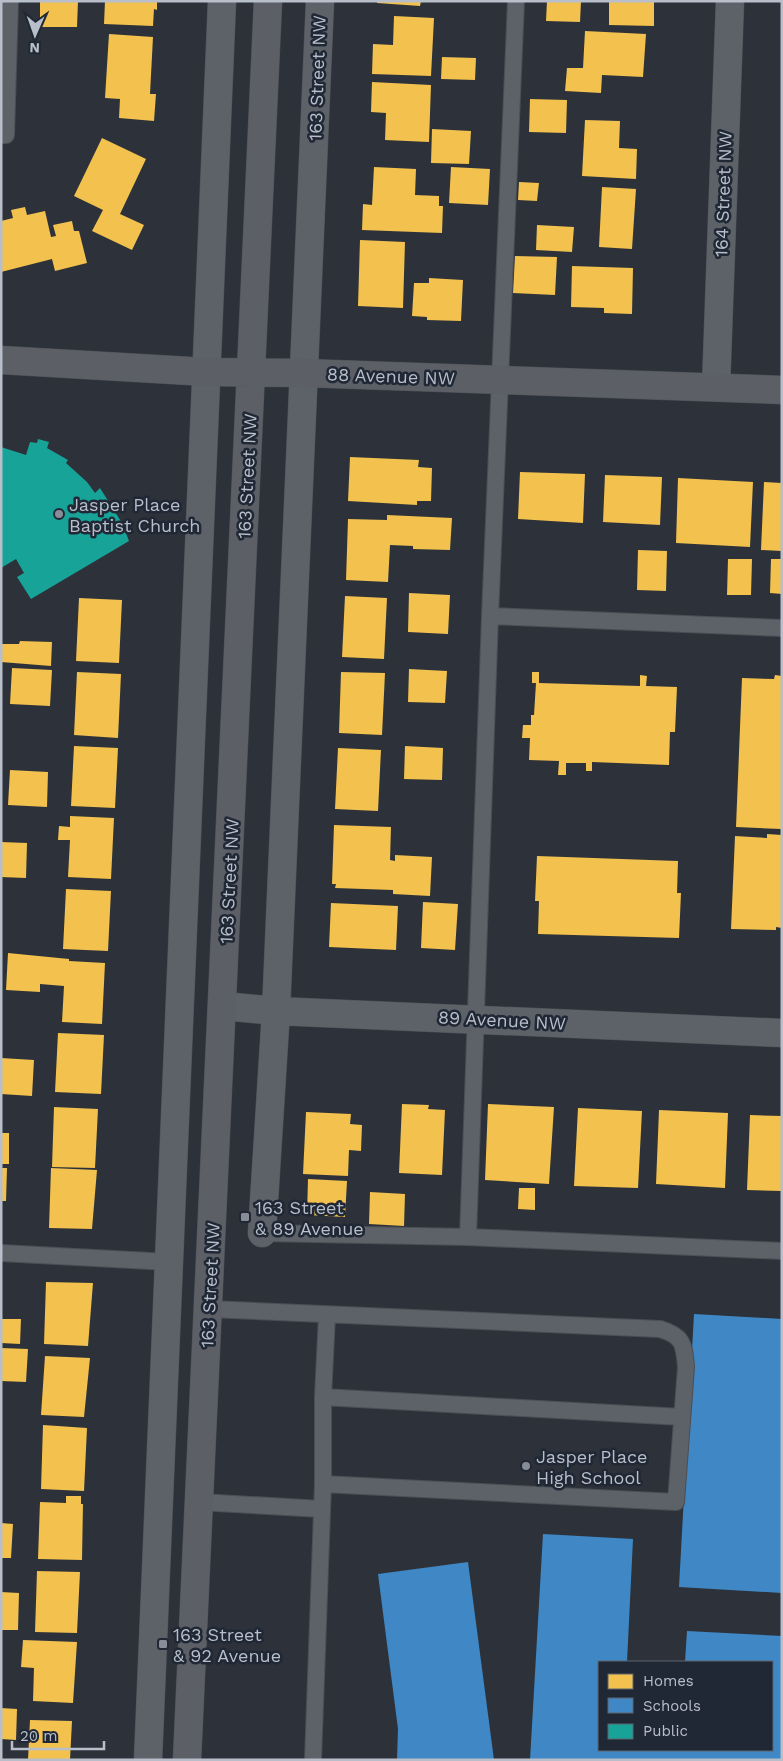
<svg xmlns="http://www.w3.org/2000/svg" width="783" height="1761" viewBox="0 0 783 1761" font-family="'Work Sans',sans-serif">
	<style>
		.homes { fill: #f2c14e }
		.schools { fill: #3f88c5 }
		.public { fill: #17a398 }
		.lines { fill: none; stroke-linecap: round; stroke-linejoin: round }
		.lane-casing { stroke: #4b4e54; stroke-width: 18 }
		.street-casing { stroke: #4b4e54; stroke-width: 29 }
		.secondary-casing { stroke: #4b4e54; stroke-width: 29 }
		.lane { stroke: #5d6168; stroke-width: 16 }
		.street { stroke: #5d6168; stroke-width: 28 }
		.secondary { stroke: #5c5f66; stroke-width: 28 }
		.poi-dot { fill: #878d98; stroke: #202835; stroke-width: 2 }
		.labels { text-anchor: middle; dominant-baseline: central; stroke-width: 5; stroke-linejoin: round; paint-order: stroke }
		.street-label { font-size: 18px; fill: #b8beca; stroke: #202835 }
		.poi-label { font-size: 18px; fill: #b8beca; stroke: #202835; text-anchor: start }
	</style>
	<rect width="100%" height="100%" fill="#2d323a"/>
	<!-- homes -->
	<path class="homes" d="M40,1H78L77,27H40Z
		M105,1H157V10L154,9L153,26L104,24Z
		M377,1H421L420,6L377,3Z
		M547,1H581L580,22L546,21Z
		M609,1H654V26L609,25Z
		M394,16L434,18L431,76L372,74L373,44L393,45Z
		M585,31L646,34L643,77L602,75L601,93L565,91L567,68H583Z
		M109,34L153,37L150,94H156L154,121L119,118L120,99L105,98Z
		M442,57L476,58L475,80L441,79Z
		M372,82L431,85L429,142L385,140L386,113L371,112Z
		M530,99L567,100L566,133L529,132Z
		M585,120L620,121L619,148L637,149L636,179L582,176Z
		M432,129L471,131L469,164L431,163Z
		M102,138L146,159L120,214L144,225L132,250L92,231L103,210L74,196Z
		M374,167L416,169L415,195L439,196V206H443L442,233L362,230L363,204L372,205Z
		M451,167L490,169L488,205L449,203Z
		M519,182L539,183L537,201L518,200Z
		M602,187L636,189L632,249L599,247Z
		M25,207L27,215L45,211L51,237L56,236L53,225L72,221L74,231H79L87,263L55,271L52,259L1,272V221L13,218L11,210Z
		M537,225L574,227L572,252L536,250Z
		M360,240L405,242L403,308L358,306Z
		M515,256L557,257L555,295L513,293Z
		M572,266L633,268L632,314L604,313V308L571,307Z
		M429,278L463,280L461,321L427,320V317L412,316L414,283H429Z
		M350,457L419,460L418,467L432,468L431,501H417V505L348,501Z
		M520,472L585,474L583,523L518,519Z
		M605,475L662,477L660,525L603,522Z
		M678,478L753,482L750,547L676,543Z
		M764,482L782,483V551L761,550Z
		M387,515L452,518L450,550L413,549V546L390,545L388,582L346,580L348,519L387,520Z
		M638,550L667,551L666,591L637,590Z
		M728,559H752L751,595H727Z
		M771,559H782V594L770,593Z
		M409,593L450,595L448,634L408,632Z
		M345,596L387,598L384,659L342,657Z
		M79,598L122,600L119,663L76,661Z
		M20,641L52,642L51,666L1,662V644H19Z
		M12,668L52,670L50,706L10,704Z
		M409,669L447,671L445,703L408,702Z
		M77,672L121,674L118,738L74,735Z
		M341,672L385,673L382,735L339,733Z
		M532,672H539V683L640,686V675L647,676L646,686L677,687L675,732H670L669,765L592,762V771H586V763H566V775H558L559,761L529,760L530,738H522L523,725H531V715H534L536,683H532Z
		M775,675L782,676L781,829L736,827L742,678L774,679Z
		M74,746L118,748L115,808L71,806Z
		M405,746L443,748L442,780L404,779Z
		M338,748L381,750L378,811L335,809Z
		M10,770L48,772L47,807L8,805Z
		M70,816L114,818L111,879L68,877L70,840H58L59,826L70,827Z
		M334,825L391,827L390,860L395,861V855L432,857L430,896L393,894V890L335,888L336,884H332Z
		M767,834L782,835V928L776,927V930L731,929L735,836L767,838Z
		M1,842L27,843L26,878L1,877Z
		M537,856L678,861L677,893H681L679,938L538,934L539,901H535Z
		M66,889L111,891L108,951L63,949Z
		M423,902L458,904L455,950L421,948Z
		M331,903L398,906L396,950L329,947Z
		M8,953L69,959V961L105,963L102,1024L62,1022L64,986L40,984V992L6,990Z
		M58,1033L104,1035L101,1094L55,1092Z
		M1,1058L34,1060L32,1096L1,1094Z
		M402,1104L429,1105L428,1109L445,1110L442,1175L399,1173Z
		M488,1104L554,1107L549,1184L485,1180Z
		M54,1107L98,1109L95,1168L52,1167Z
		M578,1108L642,1111L638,1188L574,1186Z
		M659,1110L728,1113L725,1188L656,1184Z
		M306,1112L351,1114L350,1124L362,1125L361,1151L349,1150L348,1176L303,1174Z
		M750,1115L782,1116V1191L747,1190Z
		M1,1133H9V1164H1Z
		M1,1168H7L6,1201H1Z
		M51,1168L97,1170L92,1229L49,1228Z
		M308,1179L347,1181L345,1217L307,1215Z
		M519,1188H535V1210L518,1209Z
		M370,1192L405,1194L404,1226L369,1224Z
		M46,1282L93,1283L88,1346L44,1344Z
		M1,1319H21L20,1344L1,1343Z
		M1,1348L28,1349L26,1382L1,1381Z
		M45,1356L90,1358L84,1417L41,1415Z
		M43,1425L87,1428L84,1491L41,1489Z
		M66,1496H81V1504H83L82,1560L38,1559L40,1502L66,1503Z
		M1,1523L13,1524L11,1558H1Z
		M37,1571L80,1572L77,1633L35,1632Z
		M1,1592L19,1593L18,1630H1Z
		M23,1640L77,1642L73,1703L33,1701L34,1668L21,1667Z
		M1,1708L17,1709L16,1740L1,1739Z
		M30,1720L72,1721L70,1760H28Z"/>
	<!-- schools -->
	<path class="schools" d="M694,1314L782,1319V1593L679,1587Z
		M543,1534L633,1539L627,1662H599V1750H772V1662H685L687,1631L782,1636V1760H530Z
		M468,1562L494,1760H397L398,1729L378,1574Z"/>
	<!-- public -->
	<path class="public" d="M38,439L49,442L47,448L68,460L66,463L87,482L95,493L100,488L122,523L129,541L31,599L17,577L24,573L16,559L1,568V447L26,455L30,442L37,443Z"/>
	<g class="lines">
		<defs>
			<path id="lane" d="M1,135H6L10,1
				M490,616L782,628
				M262,1233L468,1237L782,1251
				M468,1237L490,616L516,1
				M1,1253L169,1262
				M209,1309L660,1329C684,1336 684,1345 686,1367L676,1502L323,1484L313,1760
				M323,1397L682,1417
				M323,1484V1397L327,1315
				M199,1502L322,1509"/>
			<path id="street" d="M716,387L730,1
				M223,1006L276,1011L782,1033
				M262,1233L276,1011L320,1
				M148,1760L222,1"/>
			<path id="secondary" d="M1,360L207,372L304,373L782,390
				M187,1760L268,1"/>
		</defs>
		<!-- lane casing -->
		<use href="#lane" class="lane-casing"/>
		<!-- street casing -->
		<use href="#street" class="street-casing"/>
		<!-- secondary casing -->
		<use href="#secondary" class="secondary-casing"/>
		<!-- lane -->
		<use href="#lane" class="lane"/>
		<!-- street -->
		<use href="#street" class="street"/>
		<!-- secondary -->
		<use href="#secondary" class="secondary"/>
	</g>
	<!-- markers -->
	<g class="poi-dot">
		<circle cx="59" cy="514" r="5"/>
		<rect x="240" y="1212" width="10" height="10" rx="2.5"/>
		<circle cx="526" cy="1466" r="5"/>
		<rect x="158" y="1639" width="10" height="10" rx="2.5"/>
	</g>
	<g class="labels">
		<!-- street labels -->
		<g class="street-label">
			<text transform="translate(317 78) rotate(-88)">163 Street NW</text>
			<text transform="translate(723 194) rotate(-88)">164 Street NW</text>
			<text transform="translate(391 376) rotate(2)">88 Avenue NW</text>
			<text transform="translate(247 476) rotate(-87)">163 Street NW</text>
			<text transform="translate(229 881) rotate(-87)">163 Street NW</text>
			<text transform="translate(502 1020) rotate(3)">89 Avenue NW</text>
			<text transform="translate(210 1285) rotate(-87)">163 Street NW</text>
		</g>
		<!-- poi labels -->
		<g class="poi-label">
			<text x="69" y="504">Jasper Place<tspan x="69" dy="21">Baptist Church</tspan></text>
			<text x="255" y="1207">163 Street<tspan x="255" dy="21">&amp; 89 Avenue</tspan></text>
			<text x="536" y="1456">Jasper Place<tspan x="536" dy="21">High School</tspan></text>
			<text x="173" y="1634">163 Street<tspan x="173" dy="21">&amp; 92 Avenue</tspan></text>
		</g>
	</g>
	<!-- border -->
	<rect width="783" height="1761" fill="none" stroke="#b8beca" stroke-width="5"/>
	<!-- legend -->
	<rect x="598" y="1661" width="175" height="90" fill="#202835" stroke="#5d6471"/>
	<rect x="608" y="1674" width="25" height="15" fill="#f2c14e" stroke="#5d6471"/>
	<text x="643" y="1686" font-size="15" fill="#b8beca">Homes</text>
	<rect x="608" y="1698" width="25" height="15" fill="#3f88c5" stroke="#5d6471"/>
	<text x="643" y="1711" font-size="15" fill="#b8beca">Schools</text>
	<rect x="608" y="1724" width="25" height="15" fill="#17a398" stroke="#5d6471"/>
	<text x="643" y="1736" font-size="15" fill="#b8beca">Public</text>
	<!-- north arrow -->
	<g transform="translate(35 35) rotate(182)" stroke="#202835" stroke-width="4" paint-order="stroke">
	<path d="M0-4L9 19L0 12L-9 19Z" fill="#b8beca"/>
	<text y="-8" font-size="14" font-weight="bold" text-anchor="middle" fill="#b8beca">N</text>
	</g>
	<!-- scale -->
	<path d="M12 1741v8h92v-8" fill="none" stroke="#b8beca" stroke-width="2.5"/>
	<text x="20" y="1741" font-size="15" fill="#b8beca" stroke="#202835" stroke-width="4" paint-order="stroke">20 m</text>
</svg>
